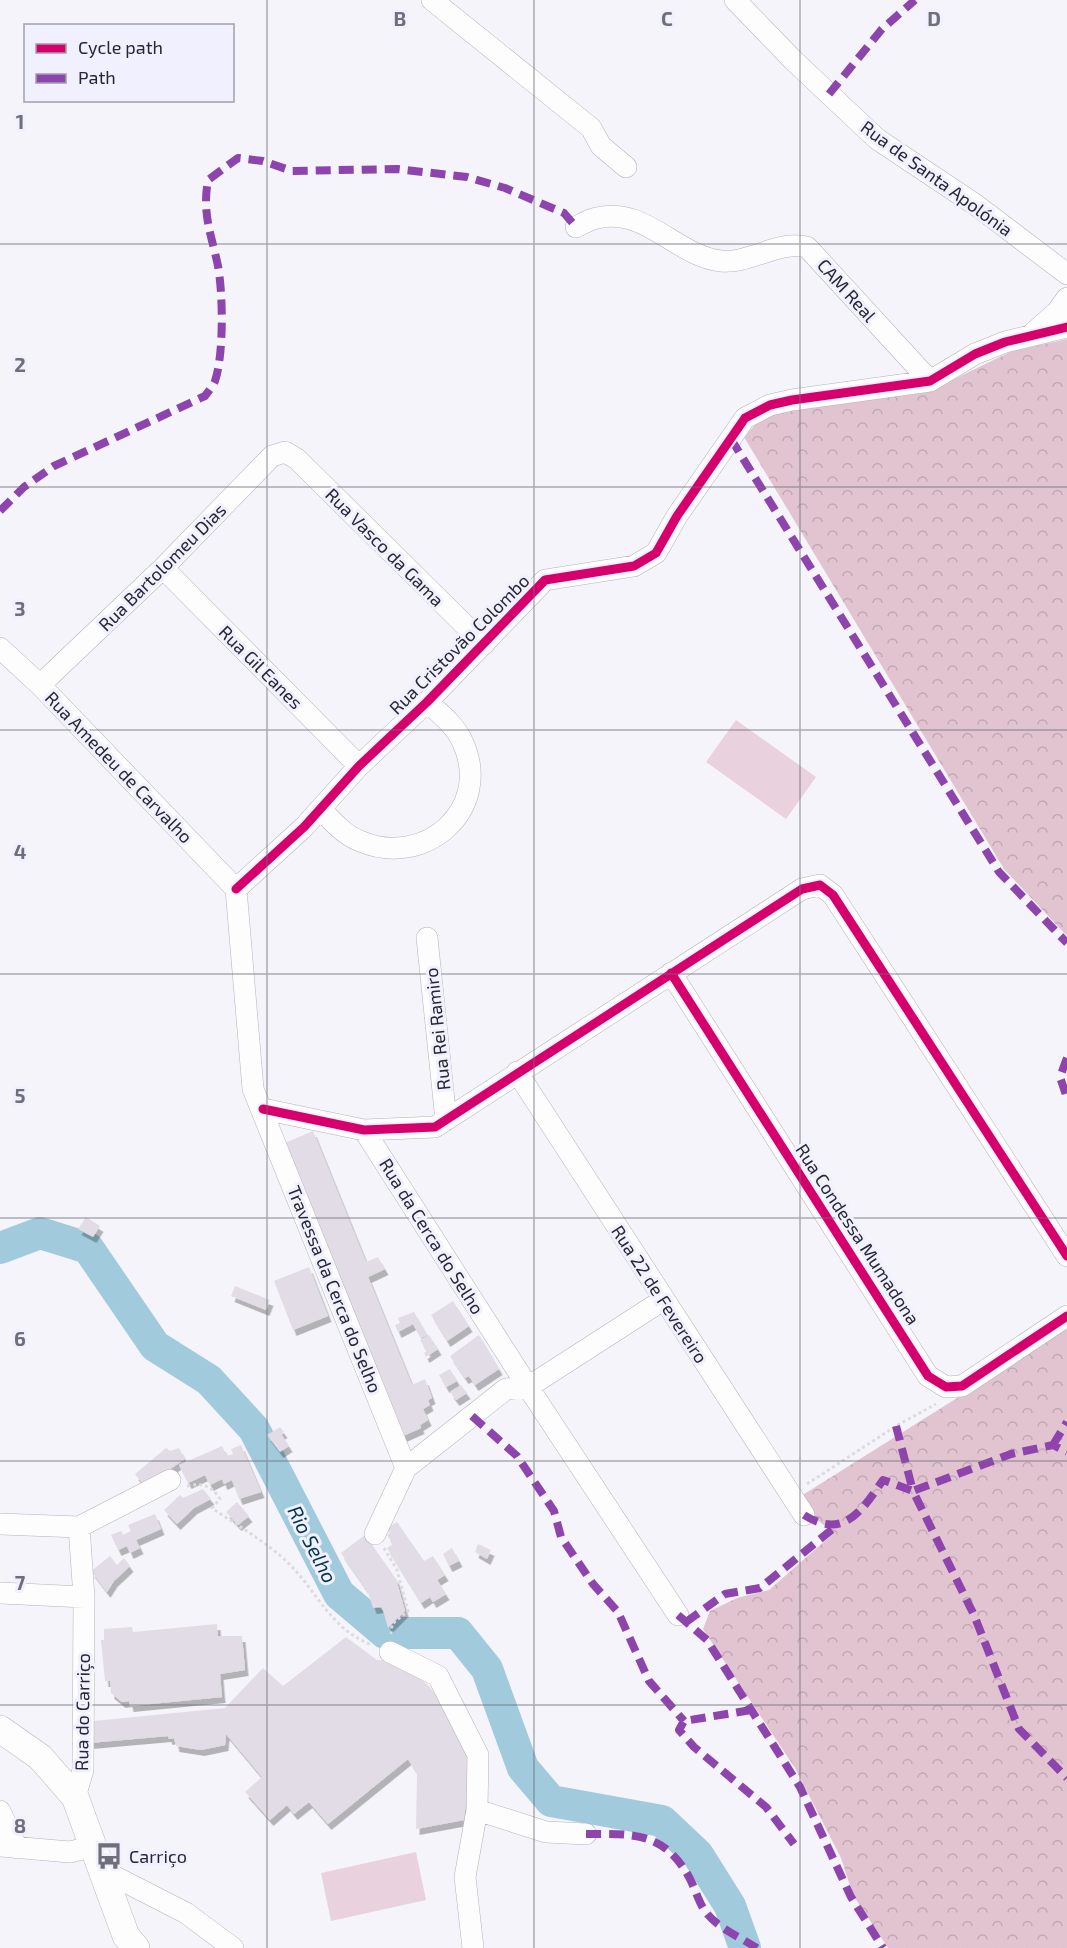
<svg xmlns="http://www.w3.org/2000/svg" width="1067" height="1948" viewBox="0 0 1067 1948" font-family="'Exo 2',sans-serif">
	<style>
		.grass { fill: #e9d2dd }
		.forest { fill: url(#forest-crowns) }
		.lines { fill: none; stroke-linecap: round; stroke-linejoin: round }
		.river { stroke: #a1cbdd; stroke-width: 32 }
		.building { fill: #e2dce6; filter: url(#shadow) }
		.minor-casing { stroke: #b4b3bc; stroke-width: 22 }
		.tertiary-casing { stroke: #b4b3bc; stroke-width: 28 }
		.path { stroke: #dcdcdf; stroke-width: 3; stroke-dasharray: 3 3; stroke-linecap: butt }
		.minor { stroke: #fdfdfe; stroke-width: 21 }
		.tertiary { stroke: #fdfdfe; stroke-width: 27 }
		.quiet { stroke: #8e44ad; stroke-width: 8; stroke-dasharray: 15 8; stroke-linecap: butt }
		.cycleway-casing { stroke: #f1f0fe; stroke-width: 13 }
		.cycleway { stroke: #d6006c; stroke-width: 9 }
		.grid { fill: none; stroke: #6f6e79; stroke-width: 1.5; stroke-opacity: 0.55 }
		.labels { text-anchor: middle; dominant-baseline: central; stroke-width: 6; stroke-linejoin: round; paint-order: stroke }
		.street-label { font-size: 18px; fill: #272633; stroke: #f1f0fe }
		.poi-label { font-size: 18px; fill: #272633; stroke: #f1f0fe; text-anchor: start }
		.water-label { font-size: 20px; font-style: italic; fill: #003646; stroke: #f1f0fe }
		.grid-label { font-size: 20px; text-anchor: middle; font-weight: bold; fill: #6f6e79; stroke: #f1f0fe; stroke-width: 6; stroke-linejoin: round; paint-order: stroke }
	</style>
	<defs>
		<pattern id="forest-crowns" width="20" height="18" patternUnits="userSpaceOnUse" patternTransform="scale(1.5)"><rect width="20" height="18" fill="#e2c4d1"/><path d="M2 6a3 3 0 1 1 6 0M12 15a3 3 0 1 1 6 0" fill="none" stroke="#c2a8b4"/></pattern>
		<filter id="shadow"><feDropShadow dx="3.5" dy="6" stdDeviation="0" flood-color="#0004"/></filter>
	</defs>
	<rect width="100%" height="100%" fill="#f4f4fa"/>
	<!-- grass -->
	<path class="grass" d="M736,720L816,777L786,819L706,762Z
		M416,1852L426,1900L331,1921L321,1873Z"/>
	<!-- forest -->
	<path class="forest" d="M1067,339V936L1004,869L744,437L764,415L936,388L1012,351Z
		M1067,1329V1948H888L853,1895L841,1858L795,1768L703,1629L710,1611L737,1598L769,1590L834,1533L812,1516L801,1496Z"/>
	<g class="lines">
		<!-- river -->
		<path class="river" d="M0,1248L40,1233L88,1248L155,1346L209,1380L254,1429L339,1594L385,1633H458L487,1669L523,1768L551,1801L662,1821L698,1855L730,1906L745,1948"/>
	</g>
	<!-- building -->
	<path class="building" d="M313,1131L366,1262L378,1257L385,1269L368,1277L412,1385L425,1379L432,1398L428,1400L430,1405L423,1409L428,1420L420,1425L421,1428L403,1436L285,1143Z
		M86,1217L100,1226L93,1237L78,1229Z
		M309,1267L328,1316L293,1330L274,1281Z
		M235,1286L270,1300L266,1310L231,1296Z
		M453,1301L469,1326L447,1341L431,1315Z
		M414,1312L427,1335L421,1338L413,1324L398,1332L395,1325L400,1323L398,1318Z
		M429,1335L438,1349L426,1357L424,1353L427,1351L420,1340Z
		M479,1335L499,1369L475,1385L469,1376L465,1378L450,1356Z
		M450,1369L457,1381L446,1387L439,1375Z
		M461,1385L467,1393L456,1400L450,1392Z
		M280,1427L284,1432L281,1434L289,1446L280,1452L267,1435Z
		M241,1445L261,1492L239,1499L232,1480L224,1484L222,1479L210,1485L205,1475L188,1483L179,1465L222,1446L227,1456L233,1454L231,1449Z
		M166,1448L170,1451L179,1448L185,1459L145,1486L135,1474Z
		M203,1489L211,1499L194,1508L177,1524L164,1510L180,1495L183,1498Z
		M237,1502L249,1516L238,1525L226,1512Z
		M155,1514L161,1529L136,1540L140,1548L130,1553L127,1546L118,1550L111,1535L121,1531L123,1535L131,1531L128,1525Z
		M397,1522L424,1561L433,1556L445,1575L437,1580L446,1594L433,1602L430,1597L421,1603L387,1548L393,1544L387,1535L390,1533L387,1528Z
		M365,1535L396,1579L405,1611L388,1628L382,1607L373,1608L368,1592L341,1553Z
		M478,1544L491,1550L487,1559L475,1552Z
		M452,1548L459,1561L449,1566L443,1554Z
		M110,1556L117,1565L124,1558L130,1566L114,1581L107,1592L91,1571Z
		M217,1624L218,1636H242L245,1670L220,1674L222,1697L130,1706L129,1701L122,1702L111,1693L110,1681H105L101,1640H104V1629L132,1627L133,1632Z
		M346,1637L377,1660L390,1661L412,1672L429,1686L442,1704L466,1750L469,1773L464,1820L416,1829L417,1774L408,1759L328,1824L309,1802L294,1814L287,1805L270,1820L245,1792L262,1777L226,1734L225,1745L201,1750L176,1746L174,1738L169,1739L168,1736L89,1743L91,1724L94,1721L225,1708L263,1668L283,1686Z"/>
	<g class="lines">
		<defs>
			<path id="minor" d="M432,0L591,128L601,146L626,167
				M735,0L793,60L877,139L976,205L1067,274
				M576,227C582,224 590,219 597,218C645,206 676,256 721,261C750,264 778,240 807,247L930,381
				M1034,332L1057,312L1067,298
				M163,568L359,766
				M0,648L40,685L236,889
				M40,685L163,568L272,456L285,452L297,459L484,644
				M321,809C332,821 344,835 360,841C424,869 493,810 463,743C456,726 441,714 427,702
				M236,889L304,827L359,766L427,702L545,580L634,566L656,553L677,516L745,418L770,405L792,400L930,381L975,354L1005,342L1067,327
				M236,889L253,1089L406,1468
				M427,938L446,1120
				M671,973L928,1376L946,1387L962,1386L1067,1316
				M517,1072L804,1515
				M263,1109L364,1130L435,1127L802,889L820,885L833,895L1067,1256
				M364,1130L528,1387L678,1615
				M0,1524L79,1527L170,1480
				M375,1534L406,1468L506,1389L528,1387L663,1300
				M0,1593L84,1597
				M390,1652L438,1676L478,1755L477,1810L465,1877L473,1948
				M75,1797L83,1770L84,1597L79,1527
				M477,1810L546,1832L586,1834
				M0,1811L17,1848
				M0,1846L70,1852L94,1846
				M100,1869L186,1913L233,1948"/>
			<path id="tertiary" d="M0,1729L40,1757L75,1797L126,1936L136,1948"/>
		</defs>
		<!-- minor casing -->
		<use href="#minor" class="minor-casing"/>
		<!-- tertiary casing -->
		<use href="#tertiary" class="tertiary-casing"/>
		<!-- path -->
		<path class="path" d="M807,1484L896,1426L936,1404
			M187,1486C203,1483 211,1485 220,1499L212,1508C236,1525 262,1539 284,1559C317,1589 328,1628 372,1645
			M384,1548L397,1570L408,1611L392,1624L391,1634"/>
		<!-- minor -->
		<use href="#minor" class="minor"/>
		<!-- tertiary -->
		<use href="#tertiary" class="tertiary"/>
		<!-- quiet -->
		<path class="quiet" d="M829,94L882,29L915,0
			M731,439L999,872L1067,943
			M0,511L24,487L54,466L205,396C208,392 213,386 215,381C224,355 223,293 218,266C211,233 202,214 208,180L238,158L263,161L292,171L397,169L467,177L505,188L564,213L576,227
			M1067,1058L1060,1077L1067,1098
			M472,1416L517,1456L554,1511L561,1537L593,1584L618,1612L649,1681L684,1721
			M896,1426L913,1491L1011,1454L1053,1445L1067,1452
			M1053,1445L1067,1422
			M804,1515C843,1540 862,1511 883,1480L913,1491L974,1615L1019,1729L1067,1778
			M678,1615L707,1640L800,1787L851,1897L883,1948
			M686,1622L725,1594L760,1588L835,1527
			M751,1710L684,1721L679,1730L694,1747L766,1807L794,1844
			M586,1834C633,1834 663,1831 689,1877C695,1888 698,1901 705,1911C717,1928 740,1937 757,1948"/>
		<defs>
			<path id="cycleway" d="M236,889L304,827L359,766L427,702L545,580L634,566L656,553L677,516L745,418L770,405L792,400L930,381L975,354L1005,342L1067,327
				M671,973L928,1376L946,1387L962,1386L1067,1316
				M263,1109L364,1130L435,1127L802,889L820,885L833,895L1067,1256"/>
		</defs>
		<!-- cycleway casing -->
		<use href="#cycleway" class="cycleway-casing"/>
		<!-- cycleway -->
		<use href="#cycleway" class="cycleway"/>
	</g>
	<!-- grid -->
	<path class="grid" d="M267,0V1948M534,0V1948M800,0V1948M0,244H1067M0,487H1067M0,730H1067M0,974H1067M0,1218H1067M0,1461H1067M0,1705H1067"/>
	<!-- icons -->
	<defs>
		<symbol id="bus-bare" viewBox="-9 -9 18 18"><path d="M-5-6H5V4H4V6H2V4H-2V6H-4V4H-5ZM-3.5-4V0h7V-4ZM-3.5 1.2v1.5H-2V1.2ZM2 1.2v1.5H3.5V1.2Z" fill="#6f6e79" stroke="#f1f0fe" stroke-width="2.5" paint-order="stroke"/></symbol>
	</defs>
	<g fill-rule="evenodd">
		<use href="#bus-bare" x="90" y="1837" width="38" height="38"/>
	</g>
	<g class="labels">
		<!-- street labels -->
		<g class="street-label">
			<text transform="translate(937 178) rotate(36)">Rua de Santa Apolónia</text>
			<text transform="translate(847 290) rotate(48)">CAM Real</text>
			<text transform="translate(385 547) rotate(45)">Rua Vasco da Gama</text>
			<text transform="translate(162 567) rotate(-45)">Rua Bartolomeu Dias</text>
			<text transform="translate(459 644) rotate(-45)">Rua Cristovão Colombo</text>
			<text transform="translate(261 667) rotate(45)">Rua Gil Eanes</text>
			<text transform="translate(119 767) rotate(46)">Rua Amedeu de Carvalho</text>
			<text transform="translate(437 1029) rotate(-96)">Rua Rei Ramiro</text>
			<text transform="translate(858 1234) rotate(57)">Rua Condessa Mumadona</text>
			<text transform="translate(432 1236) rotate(58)">Rua da Cerca do Selho</text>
			<text transform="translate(335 1289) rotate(68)">Travessa da Cerca do Selho</text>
			<text transform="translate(660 1294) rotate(57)">Rua 22 de Fevereiro</text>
			<text transform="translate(82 1712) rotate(-89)">Rua do Carriço</text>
		</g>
		<!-- poi labels -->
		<g class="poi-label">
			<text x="129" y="1856">Carriço</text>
		</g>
		<!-- water labels -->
		<g class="water-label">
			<text transform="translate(313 1544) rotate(63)">Rio Selho</text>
		</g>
	</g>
	<g class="grid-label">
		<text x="400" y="26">B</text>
		<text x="667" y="26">C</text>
		<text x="934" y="26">D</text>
		<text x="20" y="129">1</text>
		<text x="20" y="372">2</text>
		<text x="20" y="616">3</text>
		<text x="20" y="859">4</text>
		<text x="20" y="1103">5</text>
		<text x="20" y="1346">6</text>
		<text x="20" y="1590">7</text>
		<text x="20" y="1833">8</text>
	</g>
	<!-- legend -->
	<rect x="24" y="24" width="210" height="78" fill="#f1f0fe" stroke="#a09fad" stroke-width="1.5"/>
	<rect x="36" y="44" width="30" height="9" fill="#d6006c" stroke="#a09fad" stroke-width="1.5"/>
	<text x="78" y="54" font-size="18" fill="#272633">Cycle path</text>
	<rect x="36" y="74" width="30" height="9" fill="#8e44ad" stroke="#a09fad" stroke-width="1.5"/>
	<text x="78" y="84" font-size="18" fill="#272633">Path</text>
</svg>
